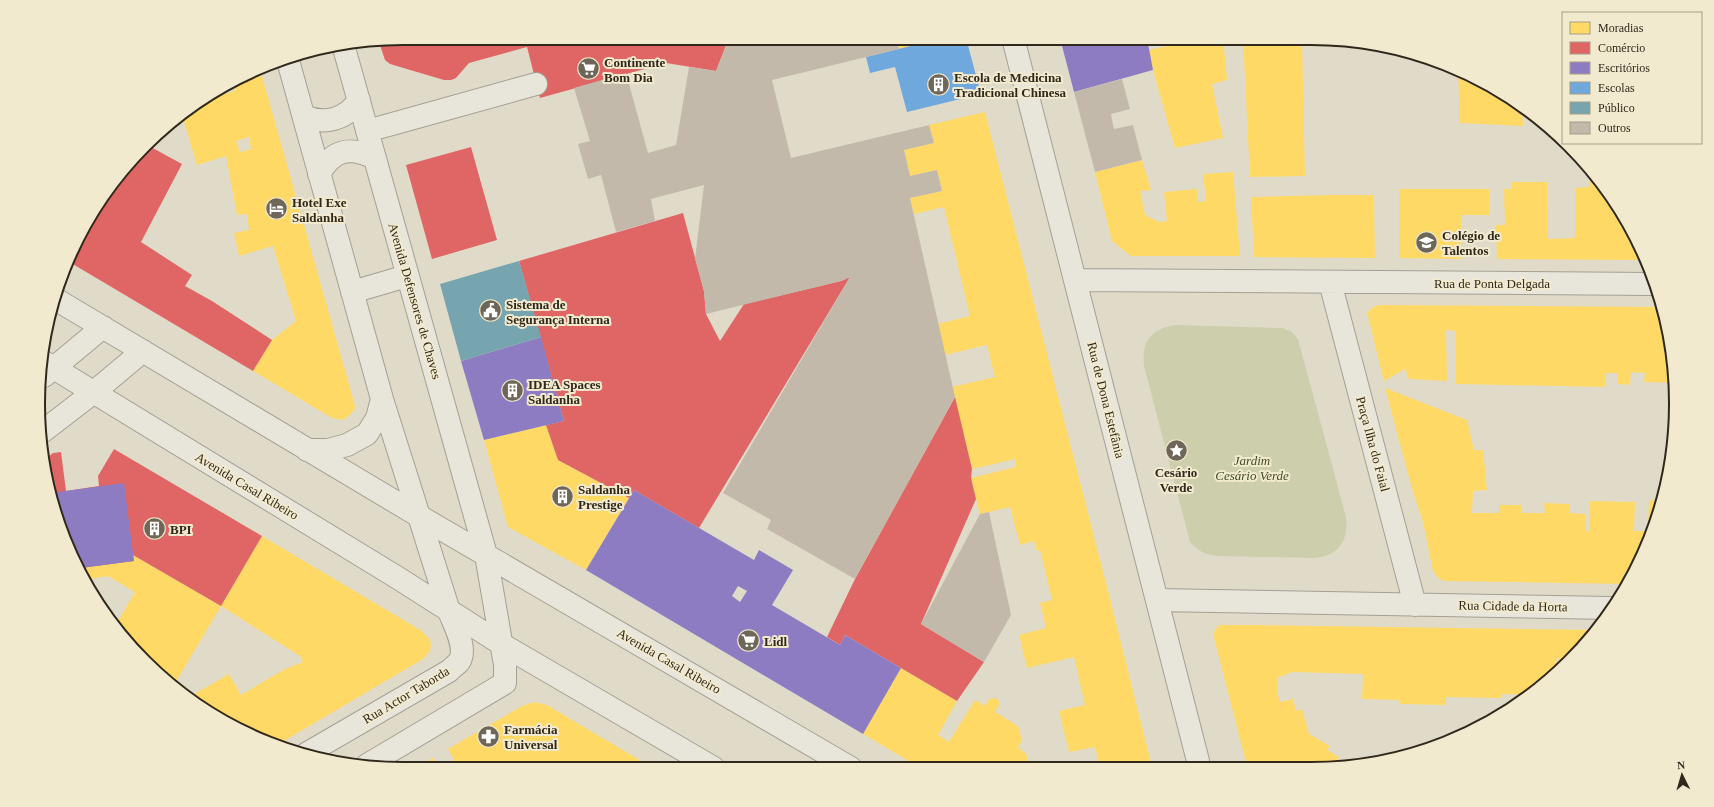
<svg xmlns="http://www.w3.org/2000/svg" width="1714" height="807" viewBox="0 0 1714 807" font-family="Georgia,serif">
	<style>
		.green { fill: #cdcfac }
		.homes { fill: #ffd966; fill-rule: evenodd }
		.shops { fill: #e06666 }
		.offices { fill: #8e7cc3; fill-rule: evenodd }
		.schools { fill: #6fa8dc }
		.public { fill: #76a5af }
		.building { fill: #c3b9aa }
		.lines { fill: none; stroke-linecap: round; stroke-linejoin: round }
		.minor-casing { stroke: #a59f93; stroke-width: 24 }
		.minor { stroke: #e8e5da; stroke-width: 22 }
		.labels { text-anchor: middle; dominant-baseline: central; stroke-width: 4; stroke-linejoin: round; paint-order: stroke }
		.poi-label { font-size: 13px; font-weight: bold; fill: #31281c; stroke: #f2eace; text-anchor: start }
		.street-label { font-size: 13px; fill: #31281c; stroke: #f2eace }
		.park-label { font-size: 13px; font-style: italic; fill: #3f4c24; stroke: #f2eace }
		.rim { fill: none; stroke: #31281c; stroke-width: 2 }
	</style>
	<rect width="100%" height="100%" fill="#e0dbc9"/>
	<!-- green -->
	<path class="green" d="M1176,325L1283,328L1292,332L1298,339L1346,517C1349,541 1338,556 1314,558L1216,556C1204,554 1198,551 1190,542L1144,366C1141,341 1152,328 1176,325Z"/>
	<!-- homes -->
	<path class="homes" d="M897,38H941V39L899,49Z
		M1179,38H1223L1227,80L1212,84L1223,138L1175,148L1153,70L1149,50L1181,43Z
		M1243,38H1311L1327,40L1302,41L1305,176L1250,177Z
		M260,69L354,402L355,408L352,413L343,420L332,418L253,371L272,340L296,321L273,246L239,256L234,233L249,230L247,214L237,215L226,156L197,165L182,115L221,87L223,86L226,94L236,90L235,81ZM249,137L251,149L240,152L236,141Z
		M1458,70L1513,99L1522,107L1523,126L1460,123Z
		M985,112L1107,587L1152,767H1100L1095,747L1069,752L1059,711L1085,705L1074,657L1027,668L1019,635L1046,628L1040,603L1052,600L1040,550H1036L1034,541L1020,545L1010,507L980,514L971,478L1016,467L1015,459L972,469L952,387L995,377L987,345L945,355L938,324L970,316L944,207L914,214L910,198L942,191L937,170L910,176L904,150L934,143L929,125Z
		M1142,160L1151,190L1140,191L1145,215L1159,222L1167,221L1164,192L1197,189L1198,202L1206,201L1203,174L1233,172L1240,256H1131L1112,241L1095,172Z
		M1589,181H1599L1614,200L1646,260L1497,259L1496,225H1505L1504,189H1512V182H1547L1548,239L1575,238V188L1589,187Z
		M1399,189H1489V215H1462L1461,259L1399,258Z
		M1331,195H1374L1375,258L1254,257L1251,197Z
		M1380,305L1661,307L1669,332L1674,383L1644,382L1645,373L1631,372L1630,385L1618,384V373H1606V387L1456,384V331L1446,330L1447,381L1409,379L1405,369L1384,381L1368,316V312L1373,307Z
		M1385,388L1467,420L1474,450H1483L1487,490L1473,491L1472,513H1499V505H1521V513H1545L1544,503L1570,504V513L1585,514V531H1590V501L1635,502L1634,531H1648L1649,500L1661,501L1648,543L1625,584L1445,581L1438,578L1433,571L1423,522L1413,492Z
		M546,425L558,460L629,498L586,570L508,527L484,440Z
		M262,536L422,631L430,640L431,645L430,651L423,659L277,745L264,741L191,696L229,674L241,695L285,669L303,662L300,656L221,606Z
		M133,555L221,606L174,685L163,678L117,623L135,592L108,576L84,580L81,574V568L134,561Z
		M1219,625H1257L1596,630L1563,663L1557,656L1556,670L1531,695L1501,694V698L1446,697L1445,705L1400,704V700L1362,699L1363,674L1292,672L1277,678V691L1280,702L1293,699L1296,711L1302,709L1309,734L1330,746L1327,750L1339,757L1334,766H1247L1214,638L1213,633Z
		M901,668L957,701L938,735L949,742L975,700L985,706L989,699L996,698L999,701V705L995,712L1018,726L1022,740L1018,747L1026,754L1028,760L1027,767H919L863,734Z
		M534,702L547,705L653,768L459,769L448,749L522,706Z
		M433,758L440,769H414Z"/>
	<!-- shops -->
	<path class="shops" d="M404,38H729L716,71L666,63L540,98L527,47L469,63L456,78L451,80H444L390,64L385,60L379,42Z
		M149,146L182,164L141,242L192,275L185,286L212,301L272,340L253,371L71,263L87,221Z
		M471,147L497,240L432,259L406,165Z
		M683,213L704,291L706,314L720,341L744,304L841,281L850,277L699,528L634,490L629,498L558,460L546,425L564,421L519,261Z
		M955,397L972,469L971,478L976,499L921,624L984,662L957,701L845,635L840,645L827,637L855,579Z
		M114,449L262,536L221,606L133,555L134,561L81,568V573L57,521L43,461L53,453L61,452L66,491L99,486L98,476Z"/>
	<!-- offices -->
	<path class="offices" d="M1060,38H1147L1153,70L1074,92Z
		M541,337L564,421L484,440L461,361Z
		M124,483L134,561L81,568V573L57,521L51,493Z
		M634,490L754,560L759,550L793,570L772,605L840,645L845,635L901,668L863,734L586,570ZM738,586L747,591L740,602L732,596Z"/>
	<!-- schools -->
	<path class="schools" d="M943,38H966L981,94L907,112L895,67L870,73L866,57Z"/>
	<!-- public -->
	<path class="public" d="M519,261L541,337L461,361L440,284Z"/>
	<!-- building -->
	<path class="building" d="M729,38H897L899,49L772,80L791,158L929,125L934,143L904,150L910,176L937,170L942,191L910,198L955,397L855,579L767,529L771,520L723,493L850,277L841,281L706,314L704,291L695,259L704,185L651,199L655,221L616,232L601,175L588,179L578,144L590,141L574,88L626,73L648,153L676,145L689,67L716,71Z
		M1122,79L1130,109L1111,114L1113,125L1114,129L1133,125L1142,160L1095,172L1074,92Z
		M989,512L1011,615L984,662L921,624L980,514Z"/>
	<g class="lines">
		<defs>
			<path id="minor" d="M1013,38L1198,761V766
				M344,48L486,555L505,665V683L367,765
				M287,57L382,399L449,611C454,625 468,648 459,662C456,665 452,668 449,671L306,754
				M304,116C324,125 346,120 359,100
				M367,131L536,84
				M319,174C333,149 350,146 375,158
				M1075,280L1654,284
				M1330,282L1415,605
				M352,292L407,276
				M57,300L419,516L851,768
				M44,362L398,578L503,645L714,768
				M44,376L103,327
				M42,432L94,392L143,351
				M307,450H328L347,445L367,434L377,418L382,399
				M1157,600L1611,608"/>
		</defs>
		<!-- minor casing -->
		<use href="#minor" class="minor-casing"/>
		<!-- minor -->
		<use href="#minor" class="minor"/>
	</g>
	<!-- icons -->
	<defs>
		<symbol id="supermarket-disc" viewBox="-11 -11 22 22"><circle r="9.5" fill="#6e6759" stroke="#f2eace"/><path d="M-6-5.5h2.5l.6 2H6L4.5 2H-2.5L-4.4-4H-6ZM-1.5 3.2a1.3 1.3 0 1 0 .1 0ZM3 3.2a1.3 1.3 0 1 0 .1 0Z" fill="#fff"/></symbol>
		<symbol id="building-disc" viewBox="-11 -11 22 22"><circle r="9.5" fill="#6e6759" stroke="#f2eace"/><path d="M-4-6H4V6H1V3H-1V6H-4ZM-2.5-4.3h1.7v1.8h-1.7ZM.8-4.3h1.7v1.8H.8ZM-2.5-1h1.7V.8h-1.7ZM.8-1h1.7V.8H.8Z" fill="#fff"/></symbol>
		<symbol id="hotel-disc" viewBox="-11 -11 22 22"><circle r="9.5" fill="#6e6759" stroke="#f2eace"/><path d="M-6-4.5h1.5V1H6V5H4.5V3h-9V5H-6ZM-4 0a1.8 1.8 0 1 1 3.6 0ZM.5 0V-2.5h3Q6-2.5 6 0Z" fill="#fff"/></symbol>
		<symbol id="school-disc" viewBox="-11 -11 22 22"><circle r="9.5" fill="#6e6759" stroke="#f2eace"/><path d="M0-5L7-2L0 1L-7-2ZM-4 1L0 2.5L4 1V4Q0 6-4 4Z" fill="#fff"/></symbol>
		<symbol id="civic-disc" viewBox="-11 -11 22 22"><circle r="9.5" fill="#6e6759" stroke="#f2eace"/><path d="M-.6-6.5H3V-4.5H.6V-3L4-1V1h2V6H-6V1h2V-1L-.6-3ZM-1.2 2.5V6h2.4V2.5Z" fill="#fff"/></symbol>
		<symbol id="sight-disc" viewBox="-11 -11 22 22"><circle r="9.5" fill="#6e6759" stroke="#f2eace"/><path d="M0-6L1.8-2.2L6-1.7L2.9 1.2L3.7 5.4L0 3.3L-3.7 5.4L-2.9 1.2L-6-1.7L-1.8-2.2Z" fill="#fff"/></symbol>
		<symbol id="pharmacy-disc" viewBox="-11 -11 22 22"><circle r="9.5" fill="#6e6759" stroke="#f2eace"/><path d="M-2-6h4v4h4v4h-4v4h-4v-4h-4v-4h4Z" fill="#fff"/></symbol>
	</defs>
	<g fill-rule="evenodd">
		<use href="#supermarket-disc" x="576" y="56" width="25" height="25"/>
		<use href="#building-disc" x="926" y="72" width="25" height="25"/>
		<use href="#hotel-disc" x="264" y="196" width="25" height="25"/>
		<use href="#school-disc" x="1414" y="230" width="25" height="25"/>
		<use href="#civic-disc" x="478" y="298" width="25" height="25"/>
		<use href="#building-disc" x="500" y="378" width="25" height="25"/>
		<use href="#sight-disc" x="1164" y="438" width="25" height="25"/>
		<use href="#building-disc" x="550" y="484" width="25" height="25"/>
		<use href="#building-disc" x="142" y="516" width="25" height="25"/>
		<use href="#supermarket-disc" x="736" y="628" width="25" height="25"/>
		<use href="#pharmacy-disc" x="476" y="724" width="25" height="25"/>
	</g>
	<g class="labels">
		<!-- poi labels -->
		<g class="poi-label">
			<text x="604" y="62">Continente<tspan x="604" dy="15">Bom Dia</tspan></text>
			<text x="954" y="77">Escola de Medicina<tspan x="954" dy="15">Tradicional Chinesa</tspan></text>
			<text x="292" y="202">Hotel Exe<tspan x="292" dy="15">Saldanha</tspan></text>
			<text x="1442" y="235">Colégio de<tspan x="1442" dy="15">Talentos</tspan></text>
			<text x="506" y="304">Sistema de<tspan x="506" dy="15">Segurança Interna</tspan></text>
			<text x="528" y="384">IDEA Spaces<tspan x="528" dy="15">Saldanha</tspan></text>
			<text x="1176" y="472" text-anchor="middle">Cesário<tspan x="1176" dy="15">Verde</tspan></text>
			<text x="578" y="489">Saldanha<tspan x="578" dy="15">Prestige</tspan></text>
			<text x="170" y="529">BPI</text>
			<text x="764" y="641">Lidl</text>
			<text x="504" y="729">Farmácia<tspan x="504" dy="15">Universal</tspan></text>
		</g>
		<!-- street labels -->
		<g class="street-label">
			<text x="1492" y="283">Rua de Ponta Delgada</text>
			<text transform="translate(415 301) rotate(74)">Avenida Defensores de Chaves</text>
			<text transform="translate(1106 400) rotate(76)">Rua de Dona Estefânia</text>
			<text transform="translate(1373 444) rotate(75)">Praça Ilha do Faial</text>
			<text transform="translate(247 486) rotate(31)">Avenida Casal Ribeiro</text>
			<text transform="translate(1513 606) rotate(1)">Rua Cidade da Horta</text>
			<text transform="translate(669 661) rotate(30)">Avenida Casal Ribeiro</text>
			<text transform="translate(406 695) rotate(-31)">Rua Actor Taborda</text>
		</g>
		<!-- park labels -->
		<g class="park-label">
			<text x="1252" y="460">Jardim<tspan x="1252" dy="15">Cesário Verde</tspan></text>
		</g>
	</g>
	<!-- crop -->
	<path d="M0 0H1714V807H0ZM403 45H1311A358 358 0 0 1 1669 403V404A358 358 0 0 1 1311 762H403A358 358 0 0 1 45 404V403A358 358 0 0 1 403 45Z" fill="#f2eace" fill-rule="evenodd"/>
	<path class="rim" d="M403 45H1311A358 358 0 0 1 1669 403V404A358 358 0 0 1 1311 762H403A358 358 0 0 1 45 404V403A358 358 0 0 1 403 45Z"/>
	<!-- legend -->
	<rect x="1562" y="12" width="140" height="132" fill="#f2eace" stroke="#a59c87"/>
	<rect x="1570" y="22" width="20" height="12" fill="#ffd966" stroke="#a59c87"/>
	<text x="1598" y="32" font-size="12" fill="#31281c">Moradias</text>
	<rect x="1570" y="42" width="20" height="12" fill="#e06666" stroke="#a59c87"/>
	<text x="1598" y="52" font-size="12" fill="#31281c">Comércio</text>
	<rect x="1570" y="62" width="20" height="12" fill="#8e7cc3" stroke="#a59c87"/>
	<text x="1598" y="72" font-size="12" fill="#31281c">Escritórios</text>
	<rect x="1570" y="82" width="20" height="12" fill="#6fa8dc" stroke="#a59c87"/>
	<text x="1598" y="92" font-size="12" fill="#31281c">Escolas</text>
	<rect x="1570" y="102" width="20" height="12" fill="#76a5af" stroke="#a59c87"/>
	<text x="1598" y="112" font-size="12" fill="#31281c">Público</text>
	<rect x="1570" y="122" width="20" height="12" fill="#c3b9aa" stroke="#a59c87"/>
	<text x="1598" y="132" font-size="12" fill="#31281c">Outros</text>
	<!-- north arrow -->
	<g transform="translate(1682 775) rotate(355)" stroke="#f2eace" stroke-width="3" paint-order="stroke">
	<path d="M0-3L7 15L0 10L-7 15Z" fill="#31281c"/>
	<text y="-6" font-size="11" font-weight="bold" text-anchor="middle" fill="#31281c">N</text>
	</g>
</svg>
